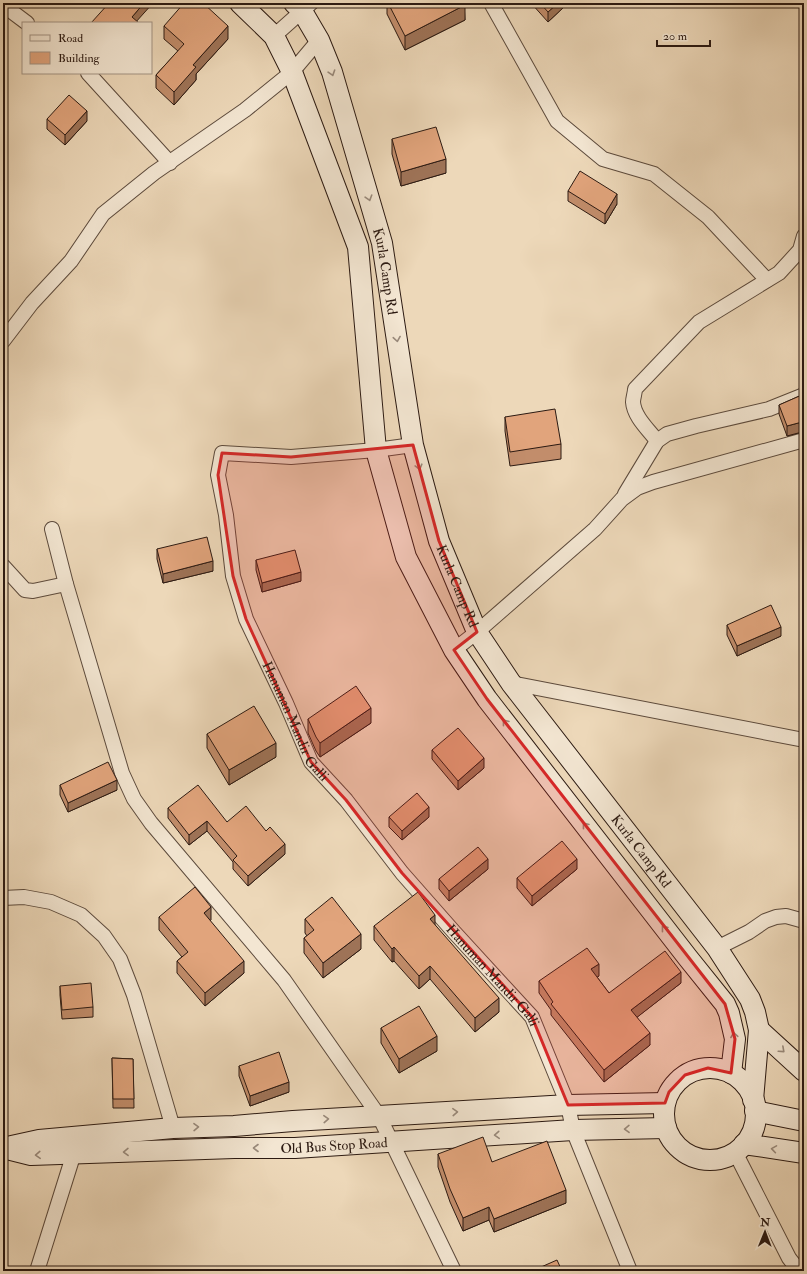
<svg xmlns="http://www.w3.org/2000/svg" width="807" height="1274" viewBox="0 0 807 1274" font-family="'IM FELL Double Pica',serif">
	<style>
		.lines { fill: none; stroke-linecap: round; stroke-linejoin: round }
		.street-casing { stroke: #5c4a3c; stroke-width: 16 }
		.secondary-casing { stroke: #2c1a12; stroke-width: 22 }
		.street { stroke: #f3e6d2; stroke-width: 14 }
		.secondary { stroke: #f3e6d2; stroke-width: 20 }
		.wall { fill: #c28d6b; stroke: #2c1a12 }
		.shaded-wall { fill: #9e7357; stroke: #2c1a12 }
		.building { fill: #e1a47c; stroke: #2c1a12 }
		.oneway { stroke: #998a7c }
		.marked { fill: #d62828; fill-opacity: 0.2; stroke: #d62828; stroke-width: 3; stroke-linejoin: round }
		.labels { text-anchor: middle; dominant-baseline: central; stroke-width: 3; stroke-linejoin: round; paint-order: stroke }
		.street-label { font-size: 14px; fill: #2c1a12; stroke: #f3e6d2 }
	</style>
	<rect width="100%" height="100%" fill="#edd8b9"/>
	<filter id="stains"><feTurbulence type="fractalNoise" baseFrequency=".005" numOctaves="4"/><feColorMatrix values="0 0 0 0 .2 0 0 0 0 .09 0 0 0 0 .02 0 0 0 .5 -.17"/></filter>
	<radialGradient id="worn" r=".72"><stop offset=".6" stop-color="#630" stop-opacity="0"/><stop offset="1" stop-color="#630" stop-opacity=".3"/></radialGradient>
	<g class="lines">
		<defs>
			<g id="street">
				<path d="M491,3L557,121L603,159L654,174L708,217L767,280"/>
				<path d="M3,5L27,23"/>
				<path d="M274,36L311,3"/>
				<path d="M88,73L170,163"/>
				<path d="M3,341L32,303L71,261L103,214L154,173L245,110L292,72L319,40"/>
				<path d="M657,441C649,430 634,417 633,402C633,398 635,393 635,389L699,322L779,273L800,250L804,236"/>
				<path id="s1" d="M413,445L376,450L291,457L222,453L218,475L226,515L233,576L246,619L286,703L311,762L346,800L402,873L454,932L532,1017L568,1105L573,1130L630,1271"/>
				<path d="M625,494L657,441L667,434L696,426L769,409L804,395"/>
				<path d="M52,529L66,584L122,773L134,799L151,823L284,980L379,1116L454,1271"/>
				<path d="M3,566L25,590L33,591L66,584"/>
				<path d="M454,650L477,632L595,529L622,499L637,488L653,482L804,440"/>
				<path d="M511,683L804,740"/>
				<path d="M3,898L24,897L51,902L81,915L104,936L120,959L134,995L173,1128"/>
				<path d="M717,948L749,932L765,921L776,917L786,916L804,921"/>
				<path d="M735,1152L789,1258L799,1271"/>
				<path d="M37,1271L74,1153"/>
			</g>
			<g id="secondary">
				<path d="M240,3L274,36L292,72L358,247L376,450L406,557L454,650L487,699L688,958L725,1004L729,1013L735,1039L731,1073"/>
				<path id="s2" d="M294,3L302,11L319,40L332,72L382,243L413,445L439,541L477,632L511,683L717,948L750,999L755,1012L759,1030L753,1100"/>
				<path d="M759,1030L804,1071"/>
				<circle cx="710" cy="1114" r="46"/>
				<path d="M755,1111L804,1121"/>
				<path d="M744,1144L804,1153"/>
				<path d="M7,1147L39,1140L173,1128L234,1126L293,1121L568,1105L665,1103"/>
				<path id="s3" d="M3,1148L31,1155L234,1148H295L573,1130L666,1128"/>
			</g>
		</defs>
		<!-- street casing -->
		<use href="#street" class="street-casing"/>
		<!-- secondary casing -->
		<use href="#secondary" class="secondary-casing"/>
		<!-- street -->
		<use href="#street" class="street"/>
		<!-- secondary -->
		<use href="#secondary" class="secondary"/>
	</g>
	<!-- wall -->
	<path class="wall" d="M387,3H464L465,20L405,50L387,14Z
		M531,3H565V6L548,22Z
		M164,26L228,39L196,74V80L174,105L156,88V75L178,51L164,39Z
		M47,119L87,121L65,145L47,129Z
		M392,139L446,173L401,186L392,154Z
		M568,191L617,204L605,224L568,201Z
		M804,394V432H802L787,436L779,414V405Z
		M505,417L561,444V459L510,466L505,431Z
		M157,549L213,571L163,583L157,559Z
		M256,560L301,581L262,592L256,570Z
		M727,625L781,636L737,656L727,635Z
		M308,719L371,723L320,757L316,751L308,733Z
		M207,734L276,757L229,785L207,748Z
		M432,750L484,768L458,790L432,759Z
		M60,785L117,790L68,812L60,795Z
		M168,808L227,822L285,854L248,886L233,869V862L207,831L189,845L168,818Z
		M389,817H429L402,840L389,827Z
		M488,869L449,901L439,889V879Z
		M577,869L532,906L517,888V878Z
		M159,917L211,920L210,921L244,973L205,1006L177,973V961L182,957L159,930Z
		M305,919L361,949L323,978L304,953V938L307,936L305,933Z
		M435,925L499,1012L475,1032L430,979L419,989L394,961L392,962L374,940V926Z
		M599,976L597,977L609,993L681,983L637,1017L650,1045L604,1082L551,1015V1010L539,993V981Z
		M60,986L93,1007V1017L62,1019L60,995Z
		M381,1028L437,1051L399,1073L381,1043Z
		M112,1058L133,1059L134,1108H113Z
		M239,1066L289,1092L250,1106L239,1076Z
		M438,1154L492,1162L566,1203L494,1232L489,1220L463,1231L450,1202L438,1167Z"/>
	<!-- shaded-wall -->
	<path class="shaded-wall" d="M144,3H153L135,23L132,17Z
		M558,3H565V6L548,22V12Z
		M465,5V20L405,50V36Z
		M228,26V39L196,74V80L174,105V92L193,65Z
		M87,111V121L65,145V135Z
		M446,159V173L401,186V172Z
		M617,194V204L605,224V214Z
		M802,422V432L787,436V426Z
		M213,561V571L163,583V574Z
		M301,572V581L262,592V583Z
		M781,627V636L737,656V646Z
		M371,708V723L320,757V743Z
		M276,743V757L229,785V770Z
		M484,758V768L458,790V781Z
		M117,780V790L68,812V803Z
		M429,807V817L402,840V831Z
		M207,821V831L189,845V835Z
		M285,844V854L248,886V876Z
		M488,859V869L449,901V891Z
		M577,859V869L532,906V896Z
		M211,907V920L204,926V913Z
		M435,915V928L430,919Z
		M361,934V949L323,978V963Z
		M394,947V961L392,962V949Z
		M244,961V973L205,1006V993Z
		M599,964V976L591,981V969Z
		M430,966V979L419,989V976Z
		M681,972V983L631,1022V1010Z
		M499,998V1012L475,1032V1018Z
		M650,1033V1045L604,1082V1070Z
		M437,1036V1051L399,1073V1059Z
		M289,1082V1092L250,1106V1096Z
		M566,1190V1203L494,1232V1219Z
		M489,1207V1220L463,1231V1218Z"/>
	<!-- building -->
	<path class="building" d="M109,3H144L132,17L139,23H91Z
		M184,3H203L228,26L193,65L196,67L174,92L156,75L184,44L164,26Z
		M388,3H464L465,5L405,36Z
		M540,3H558L548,12Z
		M69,95L87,111L65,135L47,119Z
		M436,127L446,159L401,172L392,139Z
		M580,171L617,194L605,214L568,191Z
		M804,394V422H802L787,426L779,405Z
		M555,409L561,444L510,452L505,417Z
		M207,537L213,561L163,574L157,549Z
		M295,550L301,572L262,583L256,560Z
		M771,605L781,627L737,646L727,625Z
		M356,686L371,708L320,743L316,737L308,719Z
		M254,706L276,743L229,770L207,734Z
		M458,728L484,758L458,781L432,750Z
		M108,762L117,780L68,803L60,785Z
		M198,785L227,822L246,806L266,831L270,827L285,844L248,876L233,860L237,856L207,821L189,835L168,808Z
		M417,793L429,807L402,831L389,817Z
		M562,841L577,859L532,896L517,878Z
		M478,847L488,859L449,891L439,879Z
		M195,887L211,907L204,913L244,961L205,993L177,961L188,952L159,917Z
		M418,892L435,915L430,919L499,998L475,1018L430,966L419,976L394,947L392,949L374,926Z
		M332,897L361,934L323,963L304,938L314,930L305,919Z
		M587,948L599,964L591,969L609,993L665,951L681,972L631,1010L650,1033L604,1070L551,1004L553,1002L539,981Z
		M91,983L93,1007L62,1010L60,986Z
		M419,1006L437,1036L399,1059L381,1028Z
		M279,1052L289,1082L250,1096L239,1066Z
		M112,1058L133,1059L134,1099H113Z
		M483,1137L492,1162L547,1141L566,1190L494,1219L489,1207L463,1218L450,1189L438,1154Z
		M557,1260L562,1271H532Z"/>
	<!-- one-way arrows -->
	<defs><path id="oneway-chevron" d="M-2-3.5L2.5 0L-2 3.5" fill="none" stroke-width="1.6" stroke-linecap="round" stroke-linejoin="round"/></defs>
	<g class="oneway">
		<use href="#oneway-chevron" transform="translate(332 73) rotate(72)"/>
		<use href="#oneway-chevron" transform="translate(369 198) rotate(73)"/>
		<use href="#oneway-chevron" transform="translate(397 339) rotate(81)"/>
		<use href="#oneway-chevron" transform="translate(419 467) rotate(75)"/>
		<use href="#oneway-chevron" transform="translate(505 722) rotate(-128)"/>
		<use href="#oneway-chevron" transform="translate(585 825) rotate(-128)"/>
		<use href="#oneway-chevron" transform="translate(664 928) rotate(-128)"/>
		<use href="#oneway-chevron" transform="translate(734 1035) rotate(-99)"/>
		<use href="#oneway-chevron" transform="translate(782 1050) rotate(42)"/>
		<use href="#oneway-chevron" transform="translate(455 1112) rotate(-3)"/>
		<use href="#oneway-chevron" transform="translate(326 1119) rotate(-3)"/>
		<use href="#oneway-chevron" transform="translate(196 1127) rotate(-1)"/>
		<use href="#oneway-chevron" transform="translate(627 1129) rotate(179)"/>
		<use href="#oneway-chevron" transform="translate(497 1135) rotate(176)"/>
		<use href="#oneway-chevron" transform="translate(256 1148) rotate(-180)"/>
		<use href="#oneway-chevron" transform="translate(774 1149) rotate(-171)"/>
		<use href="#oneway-chevron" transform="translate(126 1152) rotate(179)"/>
		<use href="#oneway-chevron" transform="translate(38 1155) rotate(177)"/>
	</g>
	<!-- marked area -->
	<path class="marked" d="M413,445L439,541L477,632L454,650L487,699L725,1004L735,1039L731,1073L708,1068L685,1075L669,1092L665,1103L568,1105L532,1017L402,873L346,800L311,762L246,619L233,576L218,475L222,453L291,457Z"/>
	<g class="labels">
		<!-- street labels -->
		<g class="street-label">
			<text stroke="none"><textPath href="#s2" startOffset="286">Kurla Camp Rd</textPath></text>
			<text stroke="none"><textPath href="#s2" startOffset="610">Kurla Camp Rd</textPath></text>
			<text stroke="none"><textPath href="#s1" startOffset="475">Hanuman Mandir Galli</textPath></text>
			<text stroke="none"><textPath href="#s2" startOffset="934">Kurla Camp Rd</textPath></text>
			<text stroke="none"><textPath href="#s1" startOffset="799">Hanuman Mandir Galli</textPath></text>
			<text stroke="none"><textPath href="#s3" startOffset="332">Old Bus Stop Road</textPath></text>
		</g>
	</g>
	<!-- margin -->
	<rect width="807" height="1274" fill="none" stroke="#edd8b9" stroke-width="16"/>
	<rect x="4" y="4" width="799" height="1266" fill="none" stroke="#2c1a12" stroke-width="2"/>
	<rect x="8" y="8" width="791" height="1258" fill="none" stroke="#2c1a12"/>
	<!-- legend -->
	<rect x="22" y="22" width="130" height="52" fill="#f3e6d2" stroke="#a39485"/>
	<rect x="30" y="35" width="20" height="6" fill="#f3e6d2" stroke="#a39485"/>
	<text x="58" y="42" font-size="12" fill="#2c1a12">Road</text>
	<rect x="30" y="52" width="20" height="12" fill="#e1a47c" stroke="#a39485"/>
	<text x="58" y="62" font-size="12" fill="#2c1a12">Building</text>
	<!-- north arrow -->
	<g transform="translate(765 1232) rotate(1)" stroke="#f3e6d2" stroke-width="3" paint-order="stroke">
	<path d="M0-3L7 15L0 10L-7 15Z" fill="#2c1a12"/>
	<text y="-6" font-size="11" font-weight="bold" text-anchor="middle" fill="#2c1a12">N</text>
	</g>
	<!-- scale -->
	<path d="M657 40v6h53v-6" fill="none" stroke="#2c1a12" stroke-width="2"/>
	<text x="663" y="40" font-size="12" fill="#2c1a12" stroke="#f3e6d2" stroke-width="3" paint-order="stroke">20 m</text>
	<rect width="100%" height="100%" filter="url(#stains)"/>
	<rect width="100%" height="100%" fill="url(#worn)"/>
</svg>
